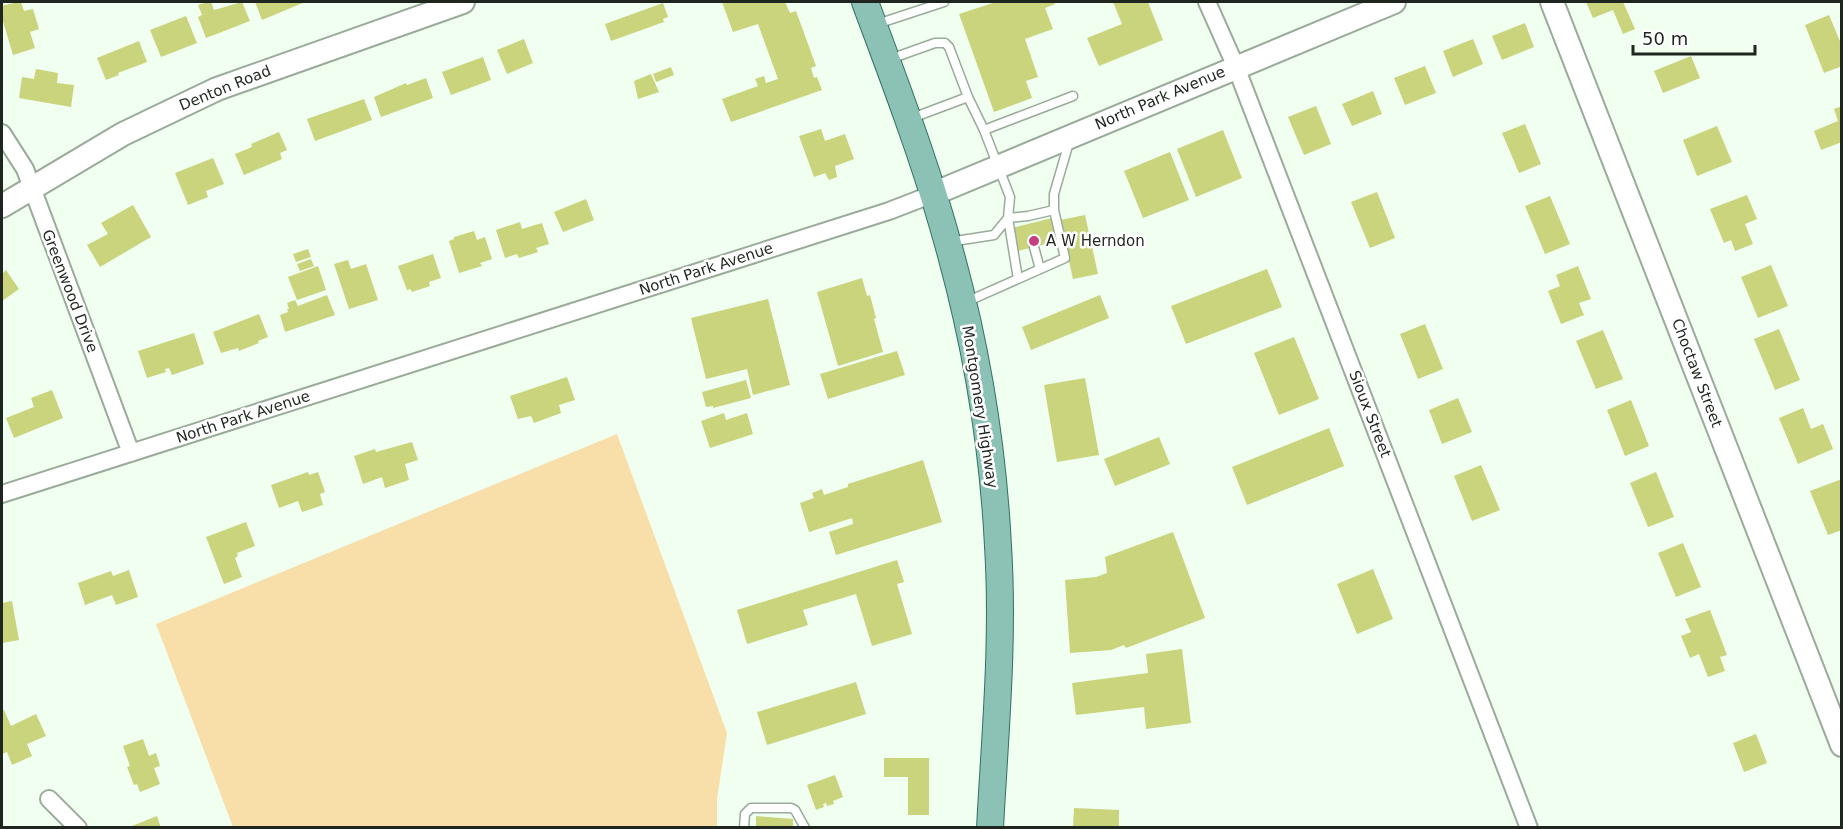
<svg xmlns="http://www.w3.org/2000/svg" width="1843" height="829" viewBox="0 0 1843 829" font-family="'DejaVu Sans',sans-serif">
	<style>
		.green { fill: #f8dea8 }
		.building { fill: #c9d47c }
		.lines { fill: none; stroke-linecap: round; stroke-linejoin: round }
		.lane-casing { stroke: #9aab9a; stroke-width: 11 }
		.street-casing { stroke: #9aab9a; stroke-width: 20 }
		.secondary-casing { stroke: #9aab9a; stroke-width: 26 }
		.primary-casing { stroke: #337161; stroke-width: 28 }
		.lane { stroke: #fff; stroke-width: 8 }
		.street { stroke: #fff; stroke-width: 16 }
		.secondary { stroke: #fff; stroke-width: 22 }
		.primary { stroke: #8bc2b5; stroke-width: 26 }
		.poi-dot { fill: #c64081; stroke: #fff; stroke-width: 2 }
		.labels { text-anchor: middle; dominant-baseline: central; stroke-width: 5; stroke-linejoin: round; paint-order: stroke }
		.street-label { font-size: 15px; fill: #1f261f; stroke: #fff }
		.poi-label { font-size: 15px; fill: #1f261f; stroke: #fff; text-anchor: start }
	</style>
	<rect width="100%" height="100%" fill="#f0fff0"/>
	<!-- green -->
	<path class="green" d="M617,434L727,733L717,799V827H233L156,624Z"/>
	<!-- building -->
	<path class="building" d="M17,2H21L24,11L33,9L39,29L30,32L35,48L13,55L2,18V6Z
		M208,2H211L214,10L242,2L250,21L206,38L198,17L202,15L198,5Z
		M255,2H305L262,20Z
		M722,2H785L790,13L796,11L816,66L811,68L814,78L817,77L822,90L731,122L722,99L758,86L755,79L764,76L766,83L778,79L758,24L733,32Z
		M996,2H1054L1055,4L1045,8L1053,29L1025,39L1038,77L1026,81L1032,98L994,112L959,14Z
		M1113,2H1148L1163,40L1099,66L1087,38L1122,24Z
		M1586,2H1623L1635,29L1623,34L1613,10L1593,18Z
		M663,3L668,17L663,19L664,22L611,41L605,24Z
		M1829,15L1842,46V66L1824,73L1805,25Z
		M186,16L197,43L161,57L150,30Z
		M1525,23L1534,47L1502,60L1492,36Z
		M524,39L533,63L507,74L497,50Z
		M1473,39L1483,64L1453,77L1443,51Z
		M139,41L147,62L118,73L119,75L106,80L97,58Z
		M1691,56L1700,78L1663,93L1654,71Z
		M483,57L491,80L451,95L442,72Z
		M1425,66L1436,93L1405,105L1394,78Z
		M671,67L674,75L656,82L653,74Z
		M36,69L58,73L57,83L74,85L71,107L19,98L22,77L34,79Z
		M651,74L659,92L638,99L634,81Z
		M426,78L433,98L381,117L374,97L406,83L407,85Z
		M1373,91L1382,114L1352,126L1342,104Z
		M364,99L372,120L315,141L307,119Z
		M1316,106L1331,144L1304,155L1288,117Z
		M1842,106V142L1821,150L1814,131L1838,121L1834,109Z
		M1525,124L1541,164L1519,173L1502,133Z
		M1717,126L1732,162L1697,176L1683,140Z
		M821,129L825,141L845,134L854,159L835,166L837,177L829,180L825,173L814,177L799,136Z
		M1223,130L1242,178L1196,197L1177,149Z
		M279,132L287,150L280,153L282,159L244,175L235,154L252,147L251,144Z
		M1170,152L1189,200L1143,218L1124,171Z
		M213,158L224,184L206,191L208,197L188,205L175,173Z
		M1377,192L1395,238L1370,248L1351,202Z
		M1747,195L1757,219L1745,224L1753,244L1735,251L1731,240L1724,243L1710,209Z
		M1550,196L1570,244L1545,254L1525,206Z
		M586,199L594,220L563,232L554,212Z
		M133,205L151,237L100,267L87,245L108,234L101,223Z
		M1085,215L1098,274L1073,279L1060,220Z
		M1052,218L1058,241L1018,251L1012,228Z
		M520,222L522,229L542,223L549,244L536,248L538,252L519,258L517,254L505,258L496,230Z
		M474,231L477,240L485,237L492,259L480,263L482,266L459,273L449,241L454,239V237Z
		M308,249L311,257L296,262L293,254Z
		M433,254L441,278L429,282L430,286L412,292L410,289L407,290L398,266Z
		M311,259L314,266L300,271L297,264Z
		M348,260L351,269L366,264L378,300L349,309L334,264Z
		M1771,265L1788,306L1758,318L1741,277Z
		M318,266L326,290L297,300L288,277Z
		M1578,266L1591,299L1579,303L1584,315L1561,324L1548,291L1560,286L1556,275Z
		M1267,269L1282,307L1186,344L1171,306Z
		M6,270L19,289L2,301V274Z
		M862,278L867,296L870,295L876,318L874,319L883,352L838,366L817,292Z
		M327,295L335,315L285,332L280,315L288,312L287,309H289L287,303L295,300L298,306Z
		M1100,295L1109,318L1031,350L1022,327Z
		M768,299L790,385L753,395L747,369L706,379L691,318Z
		M259,314L268,337L258,341L259,343L239,351L238,348L221,353L213,332Z
		M1425,324L1443,369L1418,379L1400,334Z
		M1779,329L1800,380L1775,390L1754,339Z
		M1603,330L1623,379L1596,389L1576,341Z
		M194,333L204,364L172,375L169,368L165,369L166,372L147,378L138,351Z
		M1294,337L1319,399L1279,415L1254,353Z
		M897,351L905,375L828,399L820,374Z
		M567,377L575,400L559,405L561,413L534,423L531,416L518,419L510,396Z
		M1085,378L1099,455L1057,462L1044,385Z
		M746,380L751,398L713,408V406L706,407L702,392Z
		M52,390L63,418L14,438L6,418L34,407L31,398Z
		M1458,398L1472,432L1442,444L1429,410Z
		M1631,400L1649,446L1625,456L1607,410Z
		M1803,408L1811,429L1823,424L1833,449L1798,464L1779,418Z
		M724,413L726,420L747,413L753,434L710,448L701,421Z
		M1329,428L1344,466L1247,505L1232,467Z
		M1159,437L1170,464L1115,486L1104,459Z
		M412,442L418,460L405,464L409,480L385,488L382,477L363,484L354,456L375,449L376,452Z
		M923,460L942,522L836,555L829,532L853,524L852,518L809,532L800,503L814,498L812,493L822,489L824,495L848,487V484Z
		M1481,465L1500,510L1472,521L1454,476Z
		M308,472L309,475L318,472L325,492L320,494L323,505L302,512L298,501L279,508L271,485Z
		M1656,472L1674,517L1648,527L1630,483Z
		M1842,479V530L1828,535L1810,491Z
		M246,522L255,546L237,553L238,556L235,558L242,577L224,584L206,537Z
		M1173,532L1205,618L1126,648L1124,645L1111,650L1070,653L1065,580L1096,577L1107,573L1105,557Z
		M1683,543L1701,587L1676,597L1658,553Z
		M897,560L904,582L897,584L912,634L872,646L856,594L803,610L808,625L747,644L737,610Z
		M1373,569L1393,619L1357,634L1337,584Z
		M129,570L138,597L116,605L112,595L85,605L78,583L111,571L113,576Z
		M12,601L19,640L2,643V603Z
		M1710,610L1727,655L1720,657L1725,671L1708,677L1699,654L1690,658L1681,636L1691,632L1685,619Z
		M1182,649L1191,723L1146,729L1144,707L1076,715L1072,683L1148,673L1146,654Z
		M856,682L866,714L767,745L757,712Z
		M4,710L11,726L36,714L46,736L27,744L32,756L12,765L7,752L2,754V711Z
		M1756,734L1767,763L1744,772L1733,743Z
		M143,739L149,756L156,753L160,766L154,768L160,784L140,792L137,784L134,785L127,767L130,766L123,746Z
		M884,758H929V815H908V777H884Z
		M835,775L843,797L833,801L834,804L827,806L826,803L823,804L824,807L816,810L807,785Z
		M1074,808L1119,810V828H1073Z
		M157,816L161,828H133L132,826Z
		M756,816L793,819V828H756Z"/>
	<g class="lines">
		<defs>
			<path id="lane" d="M877,24L944,2
				M890,59L935,43H945L949,47L968,97L984,130L1010,197L1008,218L994,235L949,242
				M912,118L968,97
				M984,130L1073,96
				M1034,247L1040,269
				M1018,279L1008,218L1028,216L1054,210
				M966,302L1065,258L1054,210V194L1070,139
				M744,828L745,814L751,808H791L795,810L805,828"/>
			<path id="street" d="M1207,2L1236,67L1529,828
				M2,133L25,169L131,453
				M2,494L889,211L933,194
				M49,799L78,828"/>
			<path id="secondary" d="M1552,2L1842,745
				M933,194L1394,2
				M2,206L123,134L217,89L463,2"/>
			<path id="primary" d="M865,2C896,85 928,169 951,255C977,350 993,448 998,546C1004,640 995,734 990,828"/>
		</defs>
		<!-- lane casing -->
		<use href="#lane" class="lane-casing"/>
		<!-- street casing -->
		<use href="#street" class="street-casing"/>
		<!-- secondary casing -->
		<use href="#secondary" class="secondary-casing"/>
		<!-- primary casing -->
		<use href="#primary" class="primary-casing"/>
		<!-- lane -->
		<use href="#lane" class="lane"/>
		<!-- street -->
		<use href="#street" class="street"/>
		<!-- secondary -->
		<use href="#secondary" class="secondary"/>
		<!-- primary -->
		<use href="#primary" class="primary"/>
	</g>
	<!-- markers -->
	<circle class="poi-dot" cx="1034" cy="241" r="6"/>
	<g class="labels">
		<!-- street labels -->
		<g class="street-label">
			<text transform="translate(225 88) rotate(-22)">Denton Road</text>
			<text transform="translate(1160 98) rotate(-23)">North Park Avenue</text>
			<text transform="translate(706 269) rotate(-18)">North Park Avenue</text>
			<text transform="translate(70 291) rotate(69)">Greenwood Drive</text>
			<text transform="translate(1697 373) rotate(69)">Choctaw Street</text>
			<text transform="translate(980 407) rotate(81)">Montgomery Highway</text>
			<text transform="translate(1370 414) rotate(69)">Sioux Street</text>
			<text transform="translate(243 417) rotate(-18)">North Park Avenue</text>
		</g>
		<!-- poi labels -->
		<g class="poi-label">
			<text x="1046" y="241">A W Herndon</text>
		</g>
	</g>
	<!-- border -->
	<rect width="1843" height="829" fill="none" stroke="#1f261f" stroke-width="6"/>
	<!-- scale -->
	<path d="M1633 45v9h122v-9" fill="none" stroke="#1f261f" stroke-width="3"/>
	<text x="1642" y="45" font-size="18" fill="#1f261f" stroke="#ffffff" stroke-width="4.5" paint-order="stroke">50 m</text>
</svg>
